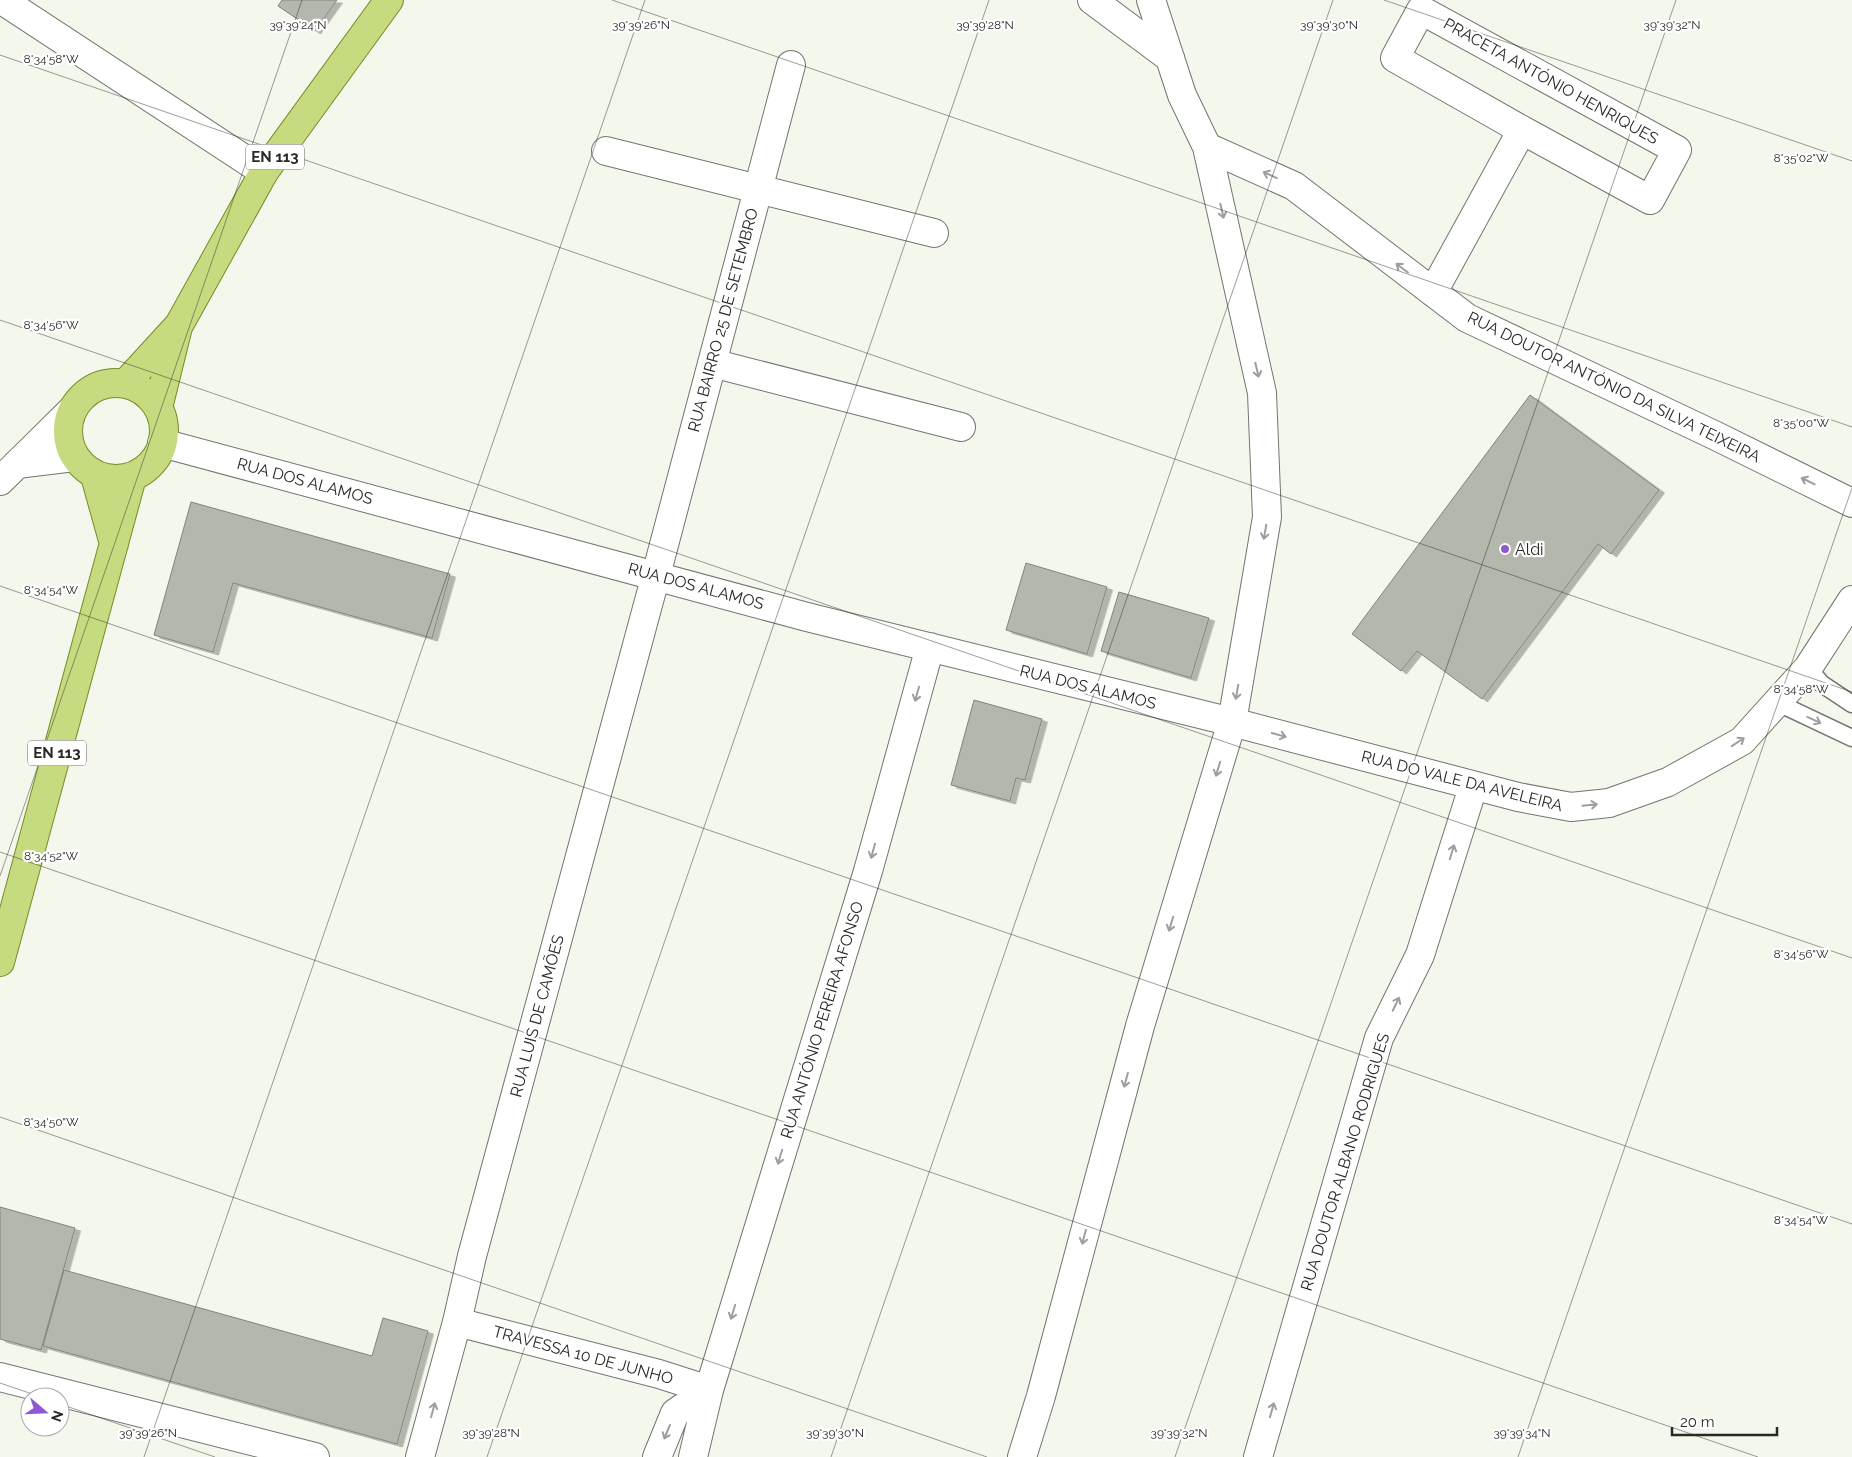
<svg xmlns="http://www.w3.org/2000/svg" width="1852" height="1457" viewBox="0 0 1852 1457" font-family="Raleway,sans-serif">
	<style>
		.building { fill: #b3b7ac; stroke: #82857b; filter: url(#shadow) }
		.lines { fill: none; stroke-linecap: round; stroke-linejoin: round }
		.lane-casing { stroke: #72766c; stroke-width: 19 }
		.street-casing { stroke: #72766c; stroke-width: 30 }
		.secondary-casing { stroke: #72766c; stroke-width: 30 }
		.primary-casing { stroke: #768c28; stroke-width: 30 }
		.lane { stroke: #fff; stroke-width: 16 }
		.street { stroke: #fff; stroke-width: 28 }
		.secondary { stroke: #fff; stroke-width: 28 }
		.primary { stroke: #c6da7f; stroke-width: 28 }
		.oneway { stroke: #9e9f9d }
		.ticks { fill: none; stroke: #282925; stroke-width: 1; stroke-opacity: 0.45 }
		.poi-dot { fill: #8e58d0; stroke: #fff; stroke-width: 2 }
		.labels { text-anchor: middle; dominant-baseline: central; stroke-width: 4.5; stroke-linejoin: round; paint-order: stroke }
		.shield { fill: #fff; stroke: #686966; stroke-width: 1 }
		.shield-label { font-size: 15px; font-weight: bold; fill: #282925 }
		.street-label { font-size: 16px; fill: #282925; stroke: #fff }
		.poi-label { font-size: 16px; fill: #282925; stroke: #fff; text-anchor: start }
		.ticks-label { font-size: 12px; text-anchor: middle; fill: #282925; stroke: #fff; stroke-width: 4.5; stroke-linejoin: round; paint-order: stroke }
	</style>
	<defs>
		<filter id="shadow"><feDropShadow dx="5.5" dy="3" stdDeviation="0" flood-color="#0004"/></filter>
	</defs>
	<rect width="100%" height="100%" fill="#f3f7ec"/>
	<!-- building -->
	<path class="building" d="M282,0H337L315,31L278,6Z
		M1530,395L1659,490L1611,554L1598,544L1482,699L1417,651L1401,671L1352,634Z
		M191,502L450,574L432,638L233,583L213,652L154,635Z
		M1026,563L1107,587L1087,654L1006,630Z
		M1119,592L1209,618L1191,678L1101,651Z
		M974,700L1042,719L1025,780L1016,778L1010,801L951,785Z
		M0,1207L75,1228L41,1350L0,1339Z
		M64,1270L372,1356L383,1318L428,1331L397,1444L43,1346Z"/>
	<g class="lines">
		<defs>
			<path id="lane" d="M1808,668L1822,684L1852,704
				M1776,702L1852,738"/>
			<path id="street" d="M2,0L264,172
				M1092,0L1170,58
				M606,151L934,233
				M1433,292L1522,130L1650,200L1677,150L1421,10L1395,58L1522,130
				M712,363L961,427
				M162,443L807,617L1232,722
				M17,464L74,457
				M0,481L73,409
				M457,1322L659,1374L709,1390
				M0,1377L315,1457
				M420,1457L457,1322L472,1256L656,575L791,65
				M657,1457L675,1413L709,1390
				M693,1457L709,1390L868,871L930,647"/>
			<path id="secondary" d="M1207,147L1294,186L1467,318L1714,435L1852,503
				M1232,722L1518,797L1571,807L1609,803L1668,782L1742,741L1808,668L1852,600
				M1022,1457L1041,1396L1140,1026L1232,722L1267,517L1262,393L1207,147L1182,95L1151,0
				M1258,1457L1379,1038L1420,955L1473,787"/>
			<path id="primary" d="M68 431a48 48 0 1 1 96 0a48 48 0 1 1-96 0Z
				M125,384L179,325L264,172L389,0
				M158,408L178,327
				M95,476L114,544
				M0,962L132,477"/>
		</defs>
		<!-- lane casing -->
		<use href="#lane" class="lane-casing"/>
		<!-- street casing -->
		<use href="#street" class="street-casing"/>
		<!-- secondary casing -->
		<use href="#secondary" class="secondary-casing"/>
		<!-- primary casing -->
		<use href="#primary" class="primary-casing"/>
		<!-- lane -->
		<use href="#lane" class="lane"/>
		<!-- street -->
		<use href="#street" class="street"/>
		<!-- secondary -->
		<use href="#secondary" class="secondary"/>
		<!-- primary -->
		<use href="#primary" class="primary"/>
	</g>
	<!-- one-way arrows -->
	<defs><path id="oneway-shaft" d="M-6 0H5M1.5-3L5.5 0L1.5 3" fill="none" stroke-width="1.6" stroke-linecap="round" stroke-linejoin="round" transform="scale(1.25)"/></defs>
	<g class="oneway">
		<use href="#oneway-shaft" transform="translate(1270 175) rotate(-156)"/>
		<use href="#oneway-shaft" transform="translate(1222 211) rotate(77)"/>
		<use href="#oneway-shaft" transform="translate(1402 268) rotate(-143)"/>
		<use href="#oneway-shaft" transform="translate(1257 370) rotate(77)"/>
		<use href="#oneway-shaft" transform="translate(1808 481) rotate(-154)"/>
		<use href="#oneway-shaft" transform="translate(1265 532) rotate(100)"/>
		<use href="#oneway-shaft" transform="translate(1237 692) rotate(100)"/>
		<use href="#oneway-shaft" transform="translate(917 694) rotate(106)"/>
		<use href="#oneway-shaft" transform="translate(1814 720) rotate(25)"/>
		<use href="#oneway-shaft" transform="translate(1279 735) rotate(15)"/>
		<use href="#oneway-shaft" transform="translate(1738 742) rotate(-34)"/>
		<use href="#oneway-shaft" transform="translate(1218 769) rotate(107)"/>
		<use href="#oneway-shaft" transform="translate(1590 805) rotate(-6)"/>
		<use href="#oneway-shaft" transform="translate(873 851) rotate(106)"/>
		<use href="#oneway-shaft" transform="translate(1452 852) rotate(-73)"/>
		<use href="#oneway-shaft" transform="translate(1171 924) rotate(107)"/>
		<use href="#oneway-shaft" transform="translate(1396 1004) rotate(-64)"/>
		<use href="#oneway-shaft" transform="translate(1126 1080) rotate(105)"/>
		<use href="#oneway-shaft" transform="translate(780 1157) rotate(107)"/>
		<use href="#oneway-shaft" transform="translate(1084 1237) rotate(105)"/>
		<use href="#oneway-shaft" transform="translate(733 1312) rotate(107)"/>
		<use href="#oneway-shaft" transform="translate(433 1410) rotate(-75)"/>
		<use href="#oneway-shaft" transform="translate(1272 1410) rotate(-74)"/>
		<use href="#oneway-shaft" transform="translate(667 1432) rotate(113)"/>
	</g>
	<!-- ticks -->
	<path class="ticks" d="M612,0L1852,427M1384,0L1852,161M0,55L1852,692M0,320L1852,958M0,586L1852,1224M0,852L1758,1457M0,876L302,0M0,1117L987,1457M0,1383L41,1397M60,1404L215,1457M144,1457L645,0M487,1457L989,0M831,1457L1333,0M1175,1457L1676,0M1518,1457L1852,488"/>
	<!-- markers -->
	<circle class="poi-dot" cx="1505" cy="549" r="5"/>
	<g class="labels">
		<!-- shield labels -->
		<g class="shield">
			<rect x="246" y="144.5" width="58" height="25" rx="4"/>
			<rect x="28" y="740.5" width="58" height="25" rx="4"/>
		</g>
		<g class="shield-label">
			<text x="275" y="157">EN 113</text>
			<text x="57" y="753">EN 113</text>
		</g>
		<!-- street labels -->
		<g class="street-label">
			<text transform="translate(1551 81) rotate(29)">PRACETA ANTÓNIO HENRIQUES</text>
			<text transform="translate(723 320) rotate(-75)">RUA BAIRRO 25 DE SETEMBRO</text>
			<text transform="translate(1614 387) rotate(26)">RUA DOUTOR ANTÓNIO DA SILVA TEIXEIRA</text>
			<text transform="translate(305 481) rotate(15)">RUA DOS ALAMOS</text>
			<text transform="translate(696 586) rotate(15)">RUA DOS ALAMOS</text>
			<text transform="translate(1088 687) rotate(14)">RUA DOS ALAMOS</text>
			<text transform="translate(1462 781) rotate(14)">RUA DO VALE DA AVELEIRA</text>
			<text transform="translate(537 1016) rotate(-75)">RUA LUIS DE CAMÕES</text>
			<text transform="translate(822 1020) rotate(-73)">RUA ANTÓNIO PEREIRA AFONSO</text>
			<text transform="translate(1345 1162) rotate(-73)">RUA DOUTOR ALBANO RODRIGUES</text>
			<text transform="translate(583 1355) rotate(15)">TRAVESSA 10 DE JUNHO</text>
		</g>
		<!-- poi labels -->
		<g class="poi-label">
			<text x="1515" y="549">Aldi</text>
		</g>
	</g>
	<g class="ticks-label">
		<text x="298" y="29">39°39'24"N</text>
		<text x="641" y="29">39°39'26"N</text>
		<text x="985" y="29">39°39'28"N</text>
		<text x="1329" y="29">39°39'30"N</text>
		<text x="1672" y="29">39°39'32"N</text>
		<text x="51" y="63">8°34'58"W</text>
		<text x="1801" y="162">8°35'02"W</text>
		<text x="51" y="329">8°34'56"W</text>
		<text x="1801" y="427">8°35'00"W</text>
		<text x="51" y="594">8°34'54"W</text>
		<text x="1801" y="693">8°34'58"W</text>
		<text x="51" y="860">8°34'52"W</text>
		<text x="1801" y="958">8°34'56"W</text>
		<text x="51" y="1126">8°34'50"W</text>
		<text x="1801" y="1224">8°34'54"W</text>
		<text x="148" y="1437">39°39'26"N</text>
		<text x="491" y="1437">39°39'28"N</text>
		<text x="835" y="1437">39°39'30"N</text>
		<text x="1179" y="1437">39°39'32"N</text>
		<text x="1522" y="1437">39°39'34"N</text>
	</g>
	<!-- north arrow -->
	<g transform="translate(45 1412) rotate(109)"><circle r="24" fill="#ffffff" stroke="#a9a9a8"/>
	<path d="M0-4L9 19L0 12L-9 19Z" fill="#8e58d0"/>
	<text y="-8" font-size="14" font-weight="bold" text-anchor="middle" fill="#282925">N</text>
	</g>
	<!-- scale -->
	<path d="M1672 1427v8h105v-8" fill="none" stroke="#282925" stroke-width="2.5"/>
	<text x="1680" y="1427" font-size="15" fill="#282925" stroke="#ffffff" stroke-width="4" paint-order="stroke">20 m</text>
</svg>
